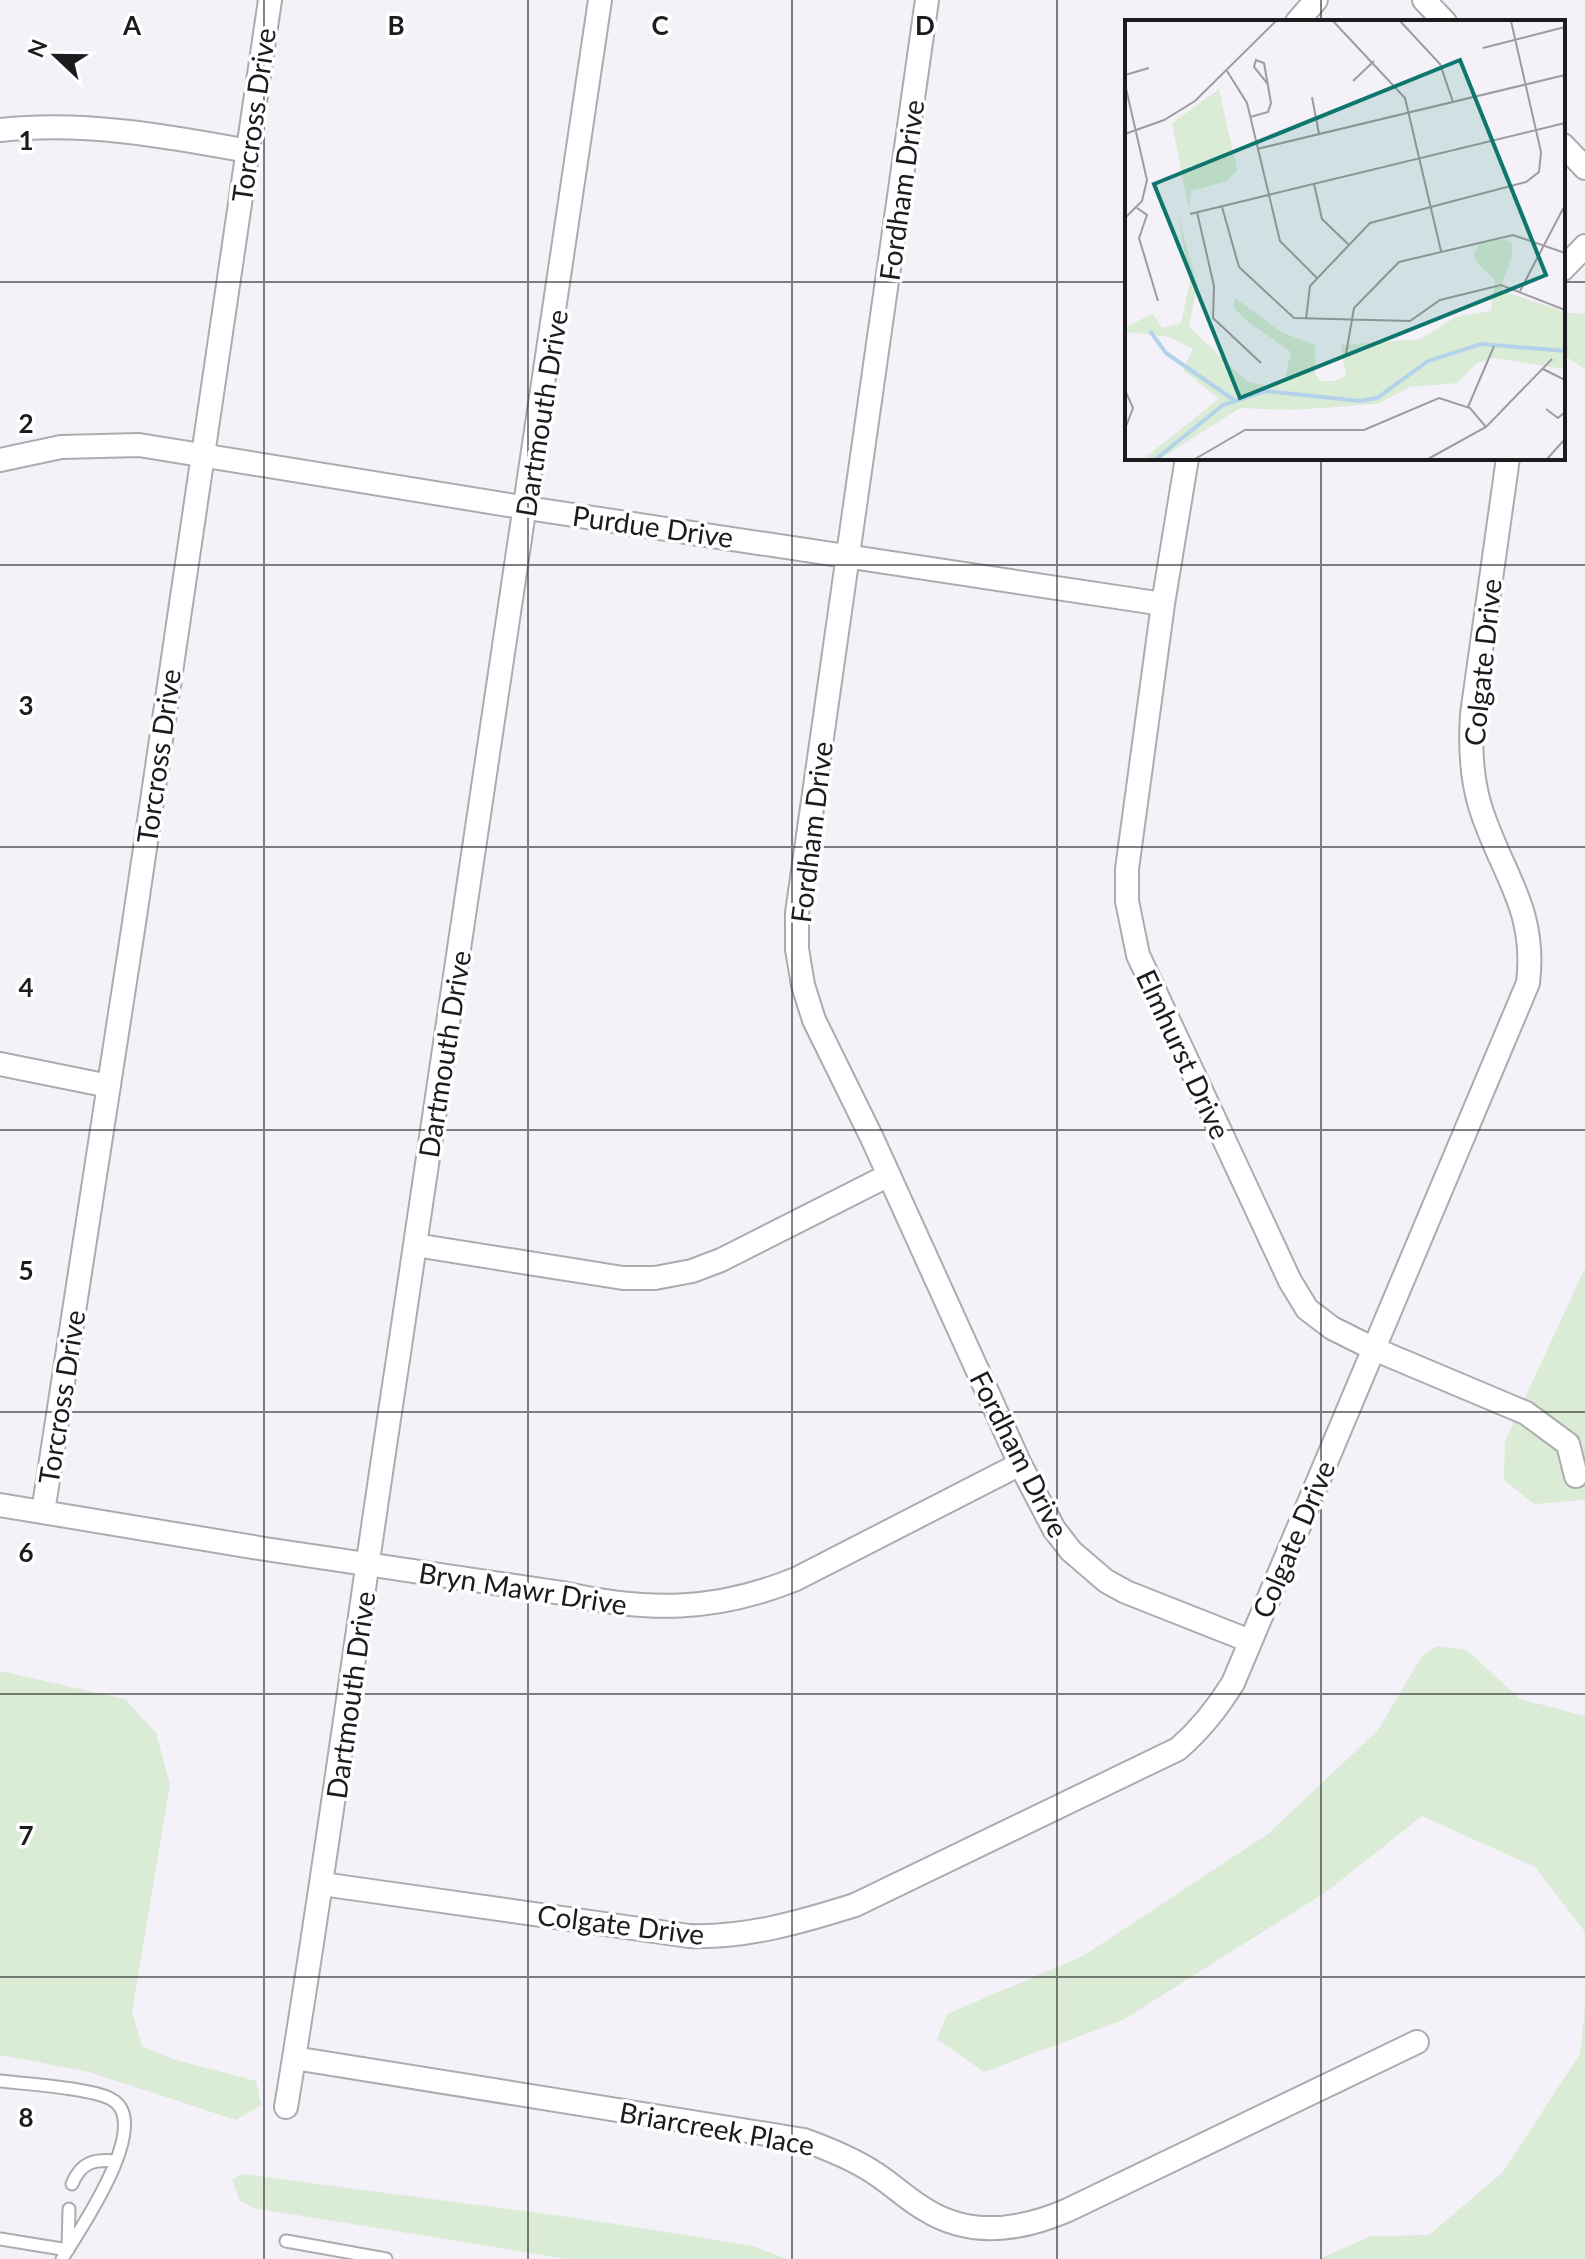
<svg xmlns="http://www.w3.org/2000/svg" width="1585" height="2259" viewBox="0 0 1585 2259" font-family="Lato,sans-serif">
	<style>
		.green { fill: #daebd6 }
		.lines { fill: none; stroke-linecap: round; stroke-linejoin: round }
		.service-casing { stroke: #adabb1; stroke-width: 15 }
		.minor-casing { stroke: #adabb1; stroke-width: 26 }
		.service { stroke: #fff; stroke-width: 11 }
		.minor { stroke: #fff; stroke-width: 22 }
		.grid { fill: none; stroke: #1c1b1d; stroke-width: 2; stroke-opacity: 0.55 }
		.labels { text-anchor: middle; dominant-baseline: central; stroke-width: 7; stroke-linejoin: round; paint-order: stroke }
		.street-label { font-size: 28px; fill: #1c1b1d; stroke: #fff }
		.inset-river { fill: none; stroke: #b4d3ea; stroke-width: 4 }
		.inset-road { fill: none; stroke: #9e9ca0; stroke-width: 2 }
		.view { fill: #0f766e; fill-opacity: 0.15; stroke: #0f766e; stroke-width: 4 }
		.inset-edge { fill: none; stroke: #1c1b1d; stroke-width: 4 }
		.grid-label { font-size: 26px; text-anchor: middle; font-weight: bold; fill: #1c1b1d; stroke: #fff; stroke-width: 7; stroke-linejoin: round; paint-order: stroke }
	</style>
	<rect width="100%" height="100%" fill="#f4f2f8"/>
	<!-- green -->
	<path class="green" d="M1563,312L1585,314V369L1563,355Z
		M1585,1268V1500L1534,1504L1504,1480L1505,1441Z
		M1437,1646L1467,1650L1520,1699L1585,1716V1932L1535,1867L1422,1816L1326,1892L1123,2020L984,2072L937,2039L947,2014L1083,1956L1268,1834L1378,1730L1422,1656Z
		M0,1671L125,1699L156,1733L170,1784L132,2012L142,2046L176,2060L256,2081L261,2105L236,2120L89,2072L0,2055Z
		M1585,2008V2259H1319L1371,2236L1429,2235L1503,2172L1580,2054Z
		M242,2174L584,2219L753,2246L787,2259H566L254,2208L240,2201L232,2180Z"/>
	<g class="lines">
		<defs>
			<path id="service" d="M0,2081C26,2084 91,2088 111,2099C155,2122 79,2231 62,2259
				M72,2184C81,2162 94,2159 116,2161
				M0,2239L68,2250L69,2209
				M286,2241L386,2259"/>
			<path id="minor" d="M927,0L797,913V949L803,985L814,1020L872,1138L1020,1464L1054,1529L1071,1551L1106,1581L1126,1592L1250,1641
				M1424,0L1445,22
				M1297,22L1316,0
				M0,130C83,121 167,136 248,151
				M1563,145L1585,168
				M1563,269L1585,246
				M1187,458L1163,604L1127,869V901L1138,955L1290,1281L1307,1309L1332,1328L1374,1349L1526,1413L1568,1444L1576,1476
				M0,460L61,447L139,445L527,508L1163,604
				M0,1064L109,1086
				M415,1245L623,1278H655L692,1271L721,1260L889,1175
				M0,1505L265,1549L562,1593C647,1612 715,1612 796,1579L1020,1464
				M43,1512L134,923L270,0
				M322,1884L689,1936C746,1938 801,1922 855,1905L1178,1749C1201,1729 1217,1709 1233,1683L1528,983C1537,907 1501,874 1480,806C1471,776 1470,745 1472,714L1508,458
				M294,2058L804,2140C829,2149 854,2159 876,2174C893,2185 908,2200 926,2210C971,2238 1022,2230 1068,2210L1417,2042
				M286,2107C327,1861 359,1613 397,1366C465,911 535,456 600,0"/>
		</defs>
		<!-- service casing -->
		<use href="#service" class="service-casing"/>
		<!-- minor casing -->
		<use href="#minor" class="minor-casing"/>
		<!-- service -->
		<use href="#service" class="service"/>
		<!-- minor -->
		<use href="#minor" class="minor"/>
	</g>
	<!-- grid -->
	<path class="grid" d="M264,0V2259M528,0V2259M792,0V2259M1057,0V2259M1321,0V22M0,282H1127M1563,282H1585M1321,458V2259M0,565H1585M0,847H1585M0,1130H1585M0,1412H1585M0,1694H1585M0,1977H1585"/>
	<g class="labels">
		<!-- street labels -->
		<g class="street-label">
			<text transform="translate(253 115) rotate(-82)">Torcross Drive</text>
			<text transform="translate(901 190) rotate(-82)">Fordham Drive</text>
			<text transform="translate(541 413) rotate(-81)">Dartmouth Drive</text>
			<text transform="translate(653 526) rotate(8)">Purdue Drive</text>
			<text transform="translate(1482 662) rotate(-84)">Colgate Drive</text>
			<text transform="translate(158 756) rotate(-82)">Torcross Drive</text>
			<text transform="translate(811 832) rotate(-83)">Fordham Drive</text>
			<text transform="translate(444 1054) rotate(-81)">Dartmouth Drive</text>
			<text transform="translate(1184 1054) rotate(65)">Elmhurst Drive</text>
			<text transform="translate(61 1397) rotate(-81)">Torcross Drive</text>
			<text transform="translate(1020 1454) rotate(63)">Fordham Drive</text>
			<text transform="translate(1293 1539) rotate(-67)">Colgate Drive</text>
			<text transform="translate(523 1588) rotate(9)">Bryn Mawr Drive</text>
			<text transform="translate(350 1695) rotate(-82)">Dartmouth Drive</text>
			<text transform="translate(621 1924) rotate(7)">Colgate Drive</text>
			<text transform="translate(717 2128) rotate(10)">Briarcreek Place</text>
		</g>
	</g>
	<!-- overview -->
	<g transform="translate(1125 20)">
		<rect width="440" height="440" fill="#f4f2f8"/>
		<path d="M94,69L112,150L102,161L66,171L64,190L47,103ZM52,191L72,265L64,307L123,362L143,366L159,362L166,332L123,302L108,287L110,278L156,312L190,325V354L195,361H208L221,356L216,325L295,319L331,297L366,291L370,260L351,242L349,233L354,224L381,219L387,224V237L377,262L378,271L440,292V349L369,338L352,343L333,363L285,367L252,384L167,390L115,388L35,439H18L94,379L58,350L68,329L44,317L0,312V307L28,294L37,308L56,303L65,261Z" fill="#daebd6"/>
		<path class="inset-river" d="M25,311L41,333L109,380M31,439L98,385L140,371L235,381L252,378L303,341L356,324L440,331"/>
		<path class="inset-road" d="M208,1L280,78L316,231M275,1L315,44L328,82M358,28L440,7M102,51L122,83L155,221L192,258M0,55L24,48M228,61L249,41M0,64L22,160L17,181L0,198M187,77L194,114M125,97L143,92L146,83L139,43L131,40L129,47L142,63M0,114L39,100L70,81L151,1M132,129L440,55M189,164L197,199L224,225M97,187L114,247L169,298L285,301L315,280L376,265L440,290M12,188L22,195L14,218L33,281M72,192L89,266L88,298L136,343M65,194L440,103M395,271L440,185M181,299L185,266L245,203L401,162L414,152L416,132L386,1M221,334L229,288L274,242L388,215L440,233M418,349L440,360M0,370L8,388L0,409M343,387L369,326M421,389L433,398L440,392M70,439L120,410H239L314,378L345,388L361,407M303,439L361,407L427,339M422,439L440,419"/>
		<path class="view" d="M335,40L421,255L115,378L29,164Z"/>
		<rect width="440" height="440" class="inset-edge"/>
	</g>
	<g class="grid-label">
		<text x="132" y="35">A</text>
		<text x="396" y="35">B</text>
		<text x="660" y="35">C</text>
		<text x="925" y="35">D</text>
		<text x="26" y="150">1</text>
		<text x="26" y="433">2</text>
		<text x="26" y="715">3</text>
		<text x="26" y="997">4</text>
		<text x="26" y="1280">5</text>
		<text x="26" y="1562">6</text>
		<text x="26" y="1845">7</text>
		<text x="26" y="2127">8</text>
	</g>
	<!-- north arrow -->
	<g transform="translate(56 56) rotate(292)" stroke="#ffffff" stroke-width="6" paint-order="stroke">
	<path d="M0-6L14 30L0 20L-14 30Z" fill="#1c1b1d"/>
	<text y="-12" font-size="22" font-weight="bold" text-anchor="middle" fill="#1c1b1d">N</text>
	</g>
</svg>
